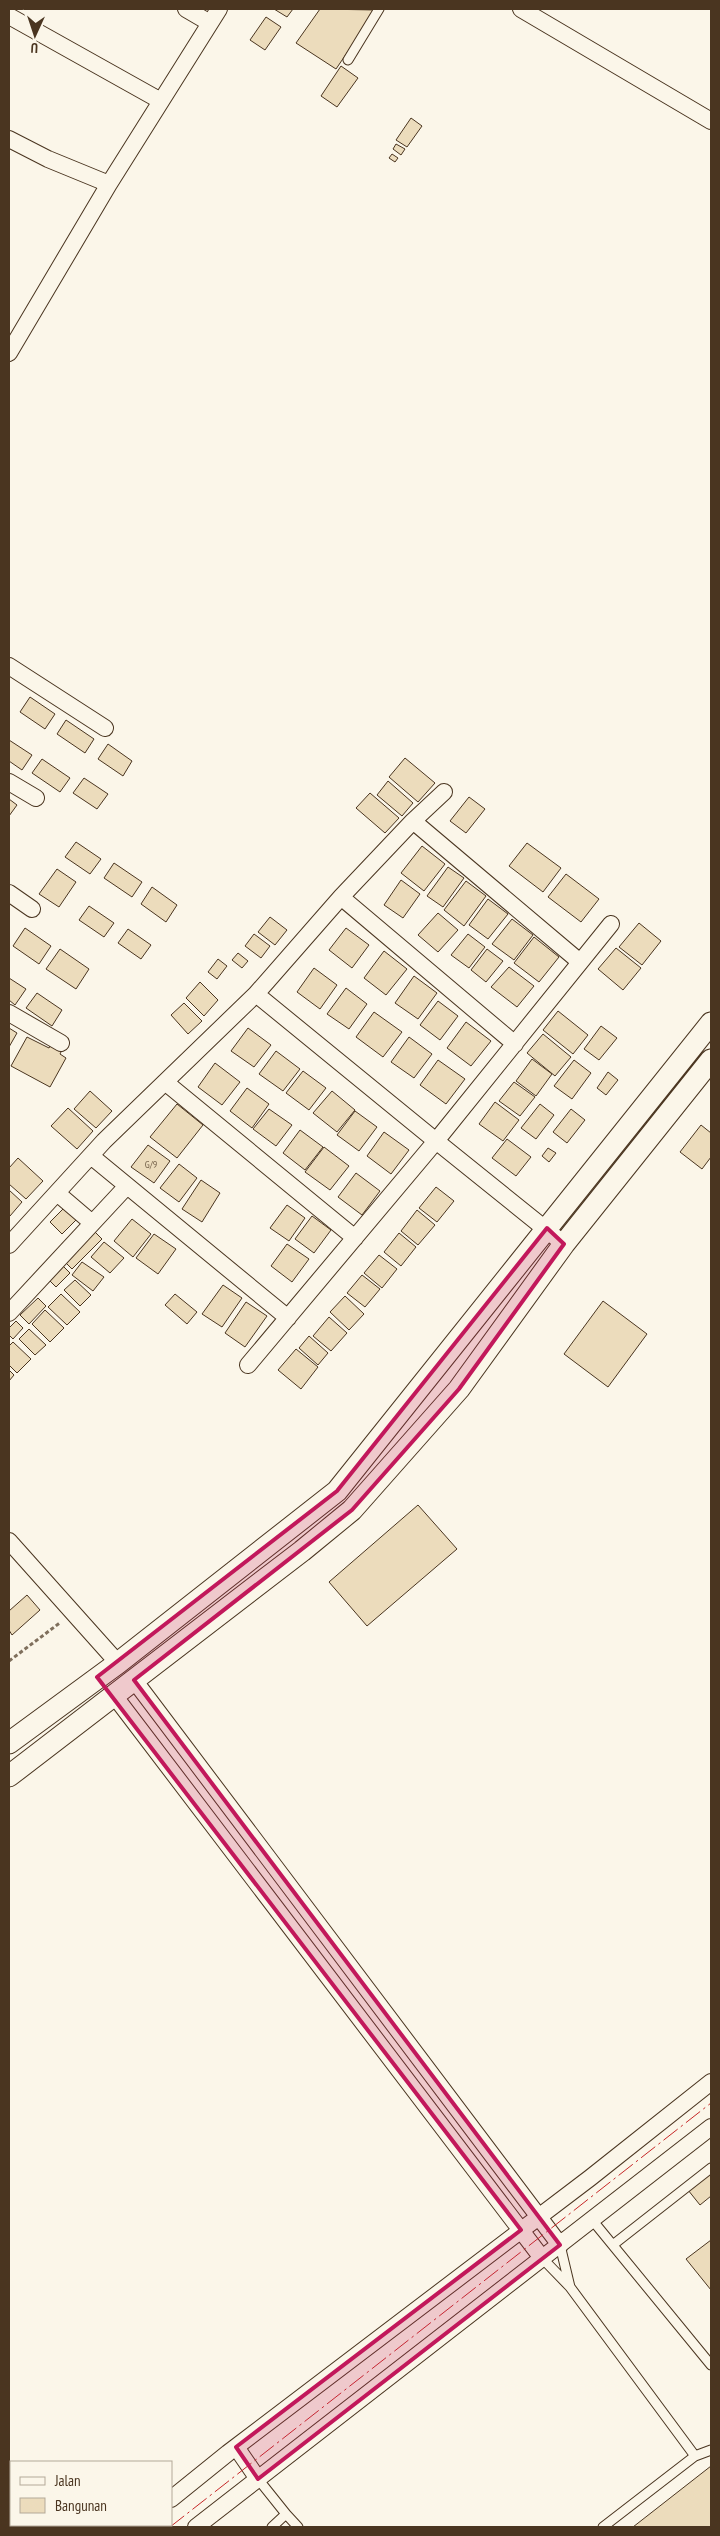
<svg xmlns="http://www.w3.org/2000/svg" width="720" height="2536" viewBox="0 0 720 2536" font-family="'PT Sans Narrow',sans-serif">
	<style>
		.building { fill: #ecdcbc; stroke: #4a3520 }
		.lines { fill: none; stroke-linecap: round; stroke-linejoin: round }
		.service-casing { stroke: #4a3520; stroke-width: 11 }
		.minor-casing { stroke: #4a3520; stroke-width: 18 }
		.tertiary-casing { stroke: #4a3520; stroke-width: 23 }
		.path { stroke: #7f6f5c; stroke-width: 3; stroke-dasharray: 4 2.5; stroke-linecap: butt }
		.service { stroke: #fbf6e9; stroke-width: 9 }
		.minor { stroke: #fbf6e9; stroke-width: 16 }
		.tertiary { stroke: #fbf6e9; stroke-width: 21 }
		.power { stroke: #c62828; stroke-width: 1; stroke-dasharray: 18 4 2.5 4; stroke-linecap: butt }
		.marked { fill: #c2185b; fill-opacity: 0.2; stroke: #c2185b; stroke-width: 4; stroke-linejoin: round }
		.labels { text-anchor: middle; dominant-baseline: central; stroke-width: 4; stroke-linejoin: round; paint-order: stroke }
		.number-label { font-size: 10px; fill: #725f47 }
	</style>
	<rect width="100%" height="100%" fill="#fbf6e9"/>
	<!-- building -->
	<path class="building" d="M274,9H293L287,17Z
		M320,9L376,10L336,69L296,43Z
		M266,17L281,27L265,50L250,40Z
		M341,66L358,78L337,107L321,96Z
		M411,118L422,126L407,147L396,140Z
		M396,144L405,149L401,155L393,149Z
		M392,154L398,158L395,162L389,158Z
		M30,697L55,714L45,729L20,712Z
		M66,720L94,739L85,753L57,734Z
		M9,740L32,755L22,770L9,761Z
		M108,744L132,761L123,776L98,759Z
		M405,758L435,783L418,802L389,777Z
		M42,759L70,778L60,792L32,773Z
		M84,778L108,794L97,809L73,793Z
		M388,781L413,803L402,816L377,795Z
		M370,793L399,818L385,833L356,808Z
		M469,797L485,809L466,833L450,821Z
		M9,799L17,805L9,816Z
		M76,842L101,859L90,874L65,857Z
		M527,843L561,868L543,892L509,866Z
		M422,846L445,864L424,891L401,873Z
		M114,863L142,882L132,897L104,878Z
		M448,867L464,878L443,907L427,896Z
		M57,869L76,882L59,907L39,894Z
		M566,874L599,899L581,922L548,897Z
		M401,880L420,894L403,918L384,905Z
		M466,881L486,896L464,926L444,910Z
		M152,887L177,905L166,922L141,904Z
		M488,899L508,914L488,939L469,925Z
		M89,906L114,923L104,937L79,920Z
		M438,913L458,930L438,952L418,935Z
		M270,917L287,930L275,945L258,932Z
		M512,919L533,935L514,960L492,944Z
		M639,923L661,941L642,965L619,947Z
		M25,928L51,946L39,964L13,946Z
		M346,928L369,945L352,968L329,950Z
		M128,929L151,945L141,959L118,943Z
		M254,934L270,946L261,958L245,946Z
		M468,934L485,947L469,968L451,955Z
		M534,937L559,957L539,982L514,963Z
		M616,948L641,968L623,990L598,969Z
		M60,949L89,969L76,989L46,969Z
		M487,949L503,961L486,982L471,970Z
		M384,951L407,969L386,995L364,978Z
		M238,953L248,961L242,968L232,960Z
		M218,959L227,966L217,979L208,972Z
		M509,967L534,986L517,1007L491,987Z
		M314,968L337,985L320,1009L297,992Z
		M414,976L437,993L418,1019L395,1003Z
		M9,978L26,989L15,1005L9,1000Z
		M200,982L218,1000L204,1016L186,998Z
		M346,988L367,1004L349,1029L327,1014Z
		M37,993L62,1010L52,1026L26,1008Z
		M438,1001L458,1016L440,1040L420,1025Z
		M184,1003L202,1021L188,1034L171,1015Z
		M558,1011L588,1035L573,1054L543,1030Z
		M374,1012L402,1032L383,1057L356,1037Z
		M466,1022L491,1041L471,1066L447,1048Z
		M601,1026L617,1038L599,1060L584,1049Z
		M9,1028L17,1033L9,1047Z
		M248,1028L271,1045L254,1067L231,1051Z
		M543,1034L571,1057L555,1076L527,1053Z
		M27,1037L49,1048L53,1040L64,1046L60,1054L66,1058L50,1087L11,1066Z
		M409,1037L432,1054L414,1078L391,1062Z
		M276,1051L300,1069L283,1091L259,1074Z
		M532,1059L552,1074L536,1096L516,1081Z
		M438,1060L465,1079L446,1104L420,1085Z
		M574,1060L591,1073L572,1099L554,1086Z
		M215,1063L240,1082L222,1105L198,1087Z
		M303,1071L326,1088L309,1110L286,1093Z
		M608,1072L618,1080L606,1095L597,1088Z
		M514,1082L535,1097L520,1116L499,1101Z
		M247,1088L269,1104L252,1128L230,1111Z
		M90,1091L112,1111L96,1128L74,1109Z
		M332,1091L355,1110L337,1132L313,1113Z
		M495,1102L519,1120L503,1141L479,1124Z
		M177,1104L203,1125L177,1158L150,1137Z
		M540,1104L554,1115L536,1139L521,1128Z
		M68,1108L93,1131L77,1149L51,1126Z
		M269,1109L292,1125L276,1146L253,1129Z
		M571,1109L585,1120L567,1143L553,1132Z
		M355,1111L377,1127L359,1151L337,1135Z
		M701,1125L711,1133V1157L702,1169L680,1152Z
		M300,1130L323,1147L305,1170L283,1153Z
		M384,1132L409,1150L391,1174L367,1156Z
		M507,1139L531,1157L516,1176L492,1158Z
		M148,1145L170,1161L154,1183L131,1167Z
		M324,1147L349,1166L330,1190L305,1172Z
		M548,1148L556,1153L549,1162L542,1156Z
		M18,1158L43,1181L26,1199L9,1184V1168Z
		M179,1164L197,1178L179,1202L160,1188Z
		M356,1173L380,1191L362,1215L338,1197Z
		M201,1180L220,1193L202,1222L182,1209Z
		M436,1187L454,1201L437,1222L419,1208Z
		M9,1190L22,1202L10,1216L9,1215Z
		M287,1205L305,1218L289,1241L270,1228Z
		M64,1208L76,1220L62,1234L50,1222Z
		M417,1210L435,1225L418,1245L401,1231Z
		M312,1216L331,1230L314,1253L295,1239Z
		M132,1219L151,1234L133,1257L114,1241Z
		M95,1232L102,1239L72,1269L65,1262Z
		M399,1233L416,1247L401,1266L384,1252Z
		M154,1234L176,1249L158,1274L136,1258Z
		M104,1242L124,1258L110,1273L91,1257Z
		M287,1244L309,1259L292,1282L271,1266Z
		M379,1255L397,1269L382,1288L364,1273Z
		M82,1262L104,1277L93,1291L72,1275Z
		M63,1266L70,1273L56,1287L49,1280Z
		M362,1275L380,1289L365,1307L347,1293Z
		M75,1280L91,1295L80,1306L64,1290Z
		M223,1285L242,1298L222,1327L202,1314Z
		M61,1294L80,1312L67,1325L48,1307Z
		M175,1294L197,1312L187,1324L165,1305Z
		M345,1296L364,1314L349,1330L330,1312Z
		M38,1298L46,1306L29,1324L20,1315Z
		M603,1301L647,1334L608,1387L564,1354Z
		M246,1302L267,1316L245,1347L225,1333Z
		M45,1310L64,1328L50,1342L32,1324Z
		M329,1317L347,1333L331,1351L313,1336Z
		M16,1321L23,1328L13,1339L9,1335V1328Z
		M29,1329L46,1345L35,1355L19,1339Z
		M309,1336L328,1353L318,1365L299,1348Z
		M13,1342L31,1359L17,1373L9,1365V1346Z
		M296,1349L318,1367L301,1389L278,1370Z
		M9,1370L14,1375L9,1381Z
		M418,1505L457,1549L367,1626L329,1582Z
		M27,1595L40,1610L12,1635L9,1630V1611Z
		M711,2171V2196L700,2205L688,2190Z
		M711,2240V2290L686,2259Z
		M711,2466V2527H633Z"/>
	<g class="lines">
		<defs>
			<path id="service" d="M348,60L379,9
				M593,2221L711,2365
				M614,2244L711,2168
				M560,2245L570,2287
				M542,2258L570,2287L695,2456L603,2527
				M695,2456L711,2450
				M258,2479L286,2514L272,2527
				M286,2514L298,2527"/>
			<path id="minor" d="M186,9L210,23
				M521,9L711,121
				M9,16L161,101
				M9,139L48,159L109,184
				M9,353L109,184L219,9
				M9,666L105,728
				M9,782L36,798
				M413,821L444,792
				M9,893L32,909
				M341,897L515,1044
				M256,994L341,897L413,821L580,962
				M9,1013L61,1043
				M165,1082L355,1238
				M91,1156L288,1318
				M57,1193L91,1222
				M9,1245L104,1141L256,994L436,1141L611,924
				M9,1313L126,1187
				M248,1365L436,1141L564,1244
				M9,1541L118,1663
				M134,1680L560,2245
				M113,1694L542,2258
				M236,2447L258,2479
				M171,2499L228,2453L590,2178L711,2082
				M136,2527L140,2525
				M196,2527L711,2127"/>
			<path id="tertiary" d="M9,1743L118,1663L337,1491L711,1023
				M9,1776L302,1551L352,1510L459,1389L564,1244L711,1060"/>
		</defs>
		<!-- service casing -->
		<use href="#service" class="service-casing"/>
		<!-- minor casing -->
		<use href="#minor" class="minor-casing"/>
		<!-- tertiary casing -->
		<use href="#tertiary" class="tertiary-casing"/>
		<!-- path -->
		<path class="path" d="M9,1661L61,1622"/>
		<!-- service -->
		<use href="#service" class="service"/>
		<!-- minor -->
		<use href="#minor" class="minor"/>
		<!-- tertiary -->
		<use href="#tertiary" class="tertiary"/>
		<!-- power -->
		<path class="power" d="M170,2527L711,2103"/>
	</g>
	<!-- marked area -->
	<path class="marked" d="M547,1228L564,1244L459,1389L352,1510L134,1680L560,2245L258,2479L236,2447L521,2230L97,1677L337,1491Z"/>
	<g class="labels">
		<!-- number labels -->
		<g class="number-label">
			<text x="151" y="1164">G/9</text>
		</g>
	</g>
	<!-- border -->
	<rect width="720" height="2536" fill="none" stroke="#4a3520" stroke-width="20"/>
	<!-- legend -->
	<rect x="10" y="2461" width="162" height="65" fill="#fbf6e9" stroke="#b4a999"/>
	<rect x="20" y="2477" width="25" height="8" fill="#fbf6e9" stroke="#b4a999"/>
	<text x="55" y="2486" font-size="15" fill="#4a3520">Jalan</text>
	<rect x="20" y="2498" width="25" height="15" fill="#ecdcbc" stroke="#b4a999"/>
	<text x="55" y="2511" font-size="15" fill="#4a3520">Bangunan</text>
	<!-- north arrow -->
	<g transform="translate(35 35) rotate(183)" stroke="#fbf6e9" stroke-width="4" paint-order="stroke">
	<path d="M0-4L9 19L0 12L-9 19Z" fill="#4a3520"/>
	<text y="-8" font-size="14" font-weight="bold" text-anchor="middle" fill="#4a3520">U</text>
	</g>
</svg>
